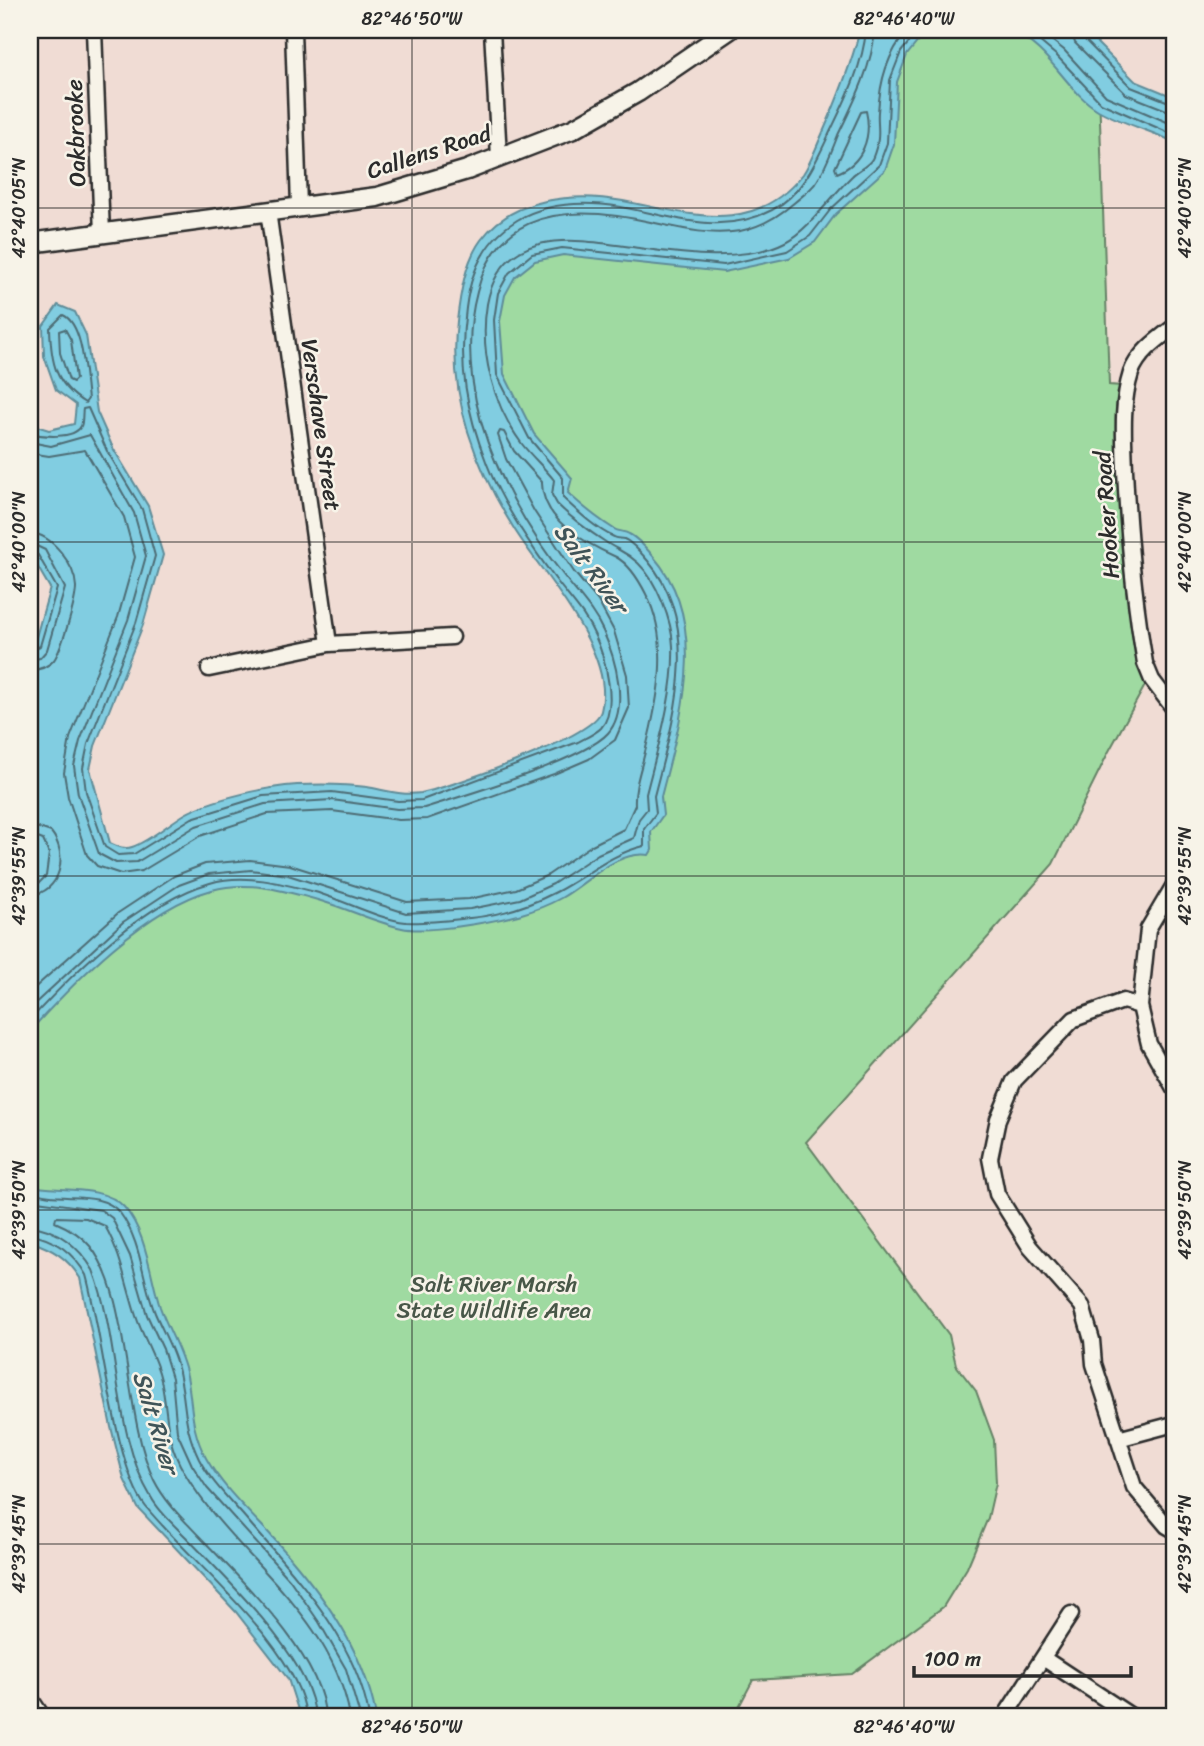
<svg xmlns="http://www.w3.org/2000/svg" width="1204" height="1746" viewBox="0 0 1204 1746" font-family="Sriracha,sans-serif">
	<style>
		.green { fill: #9fdaa1; stroke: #658266; stroke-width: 2 }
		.water { fill: #81cde1; stroke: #5f8c98; stroke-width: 2 }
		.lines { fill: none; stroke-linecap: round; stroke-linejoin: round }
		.shore { stroke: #4d6c74; stroke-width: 2 }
		.minor-casing { stroke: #2b2b2b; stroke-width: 19 }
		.tertiary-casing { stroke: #2b2b2b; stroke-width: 23 }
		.minor { stroke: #f7f3e8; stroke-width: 14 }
		.tertiary { stroke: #f7f3e8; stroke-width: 18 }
		.ticks { fill: none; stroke: #2b2b2b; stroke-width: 2; stroke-opacity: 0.45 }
		.labels { text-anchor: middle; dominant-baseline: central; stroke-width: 5; stroke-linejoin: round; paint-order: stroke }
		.street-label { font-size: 23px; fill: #2b2b2b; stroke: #f7f3e8 }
		.park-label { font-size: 23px; fill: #485748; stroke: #f7f3e8 }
		.water-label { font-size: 24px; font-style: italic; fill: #405458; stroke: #f7f3e8 }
		.neatline { fill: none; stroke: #2b2b2b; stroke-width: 2.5 }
		.ticks-label { font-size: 18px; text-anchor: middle; fill: #2b2b2b }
	</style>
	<rect width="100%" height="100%" fill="#f0dcd4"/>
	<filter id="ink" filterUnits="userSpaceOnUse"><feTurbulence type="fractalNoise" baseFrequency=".0143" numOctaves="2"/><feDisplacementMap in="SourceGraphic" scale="14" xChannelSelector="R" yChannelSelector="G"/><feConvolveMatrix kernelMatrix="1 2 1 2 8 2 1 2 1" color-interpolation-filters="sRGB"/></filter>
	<g filter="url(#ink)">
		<!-- green -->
		<path class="green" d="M892,30H1062L1098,62L1109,385L1122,386L1148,680L1108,753L1053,864L806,1142L949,1335L956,1365L976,1391L994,1440L996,1483L988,1518L967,1568L943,1607L852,1674L753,1680L734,1716H348L186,1478L125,1260L30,1204V969L176,861L413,857L646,722L484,362L503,247L783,220Z"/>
		<!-- water -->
		<path class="water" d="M860,30H927L907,55L897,82L894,144L885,170L836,214L815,242L789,258L724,272L563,255L535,261L515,277L505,295L500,321L504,374L534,434L572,478L568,493C582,506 598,519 614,529C619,532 625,531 629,534C637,538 647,549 653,556C712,623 680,721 661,797L663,815L651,832L652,850L649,855C616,850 588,883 561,898C534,913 505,919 475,924C458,927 419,932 402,928C374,922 348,909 321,901C287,891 248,880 212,890C146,908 75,981 30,1031V905L34,855L30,840V658L50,588L30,554V424L49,430L74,424L76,405L56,390L44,356L43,326L58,305L75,312L86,335L97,412L113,448L148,506L163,555L143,625L95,746L90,769L110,843C117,846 124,850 132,847C150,841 168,824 185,814C212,799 266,787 297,785C320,784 344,784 367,787C385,790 402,796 421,793C451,787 594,737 601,711C617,652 542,575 513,527C475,466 448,394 457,321C460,295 465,262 481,240C512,197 575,192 623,201C689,213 752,238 803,174C810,164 815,150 820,139C836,103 850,68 860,30Z
			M1009,30H1084L1135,81L1174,97V142C1151,131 1119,122 1098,110C1066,91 1051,48 1009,30Z
			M30,1182L38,1187C64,1191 105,1186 124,1207C147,1233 150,1276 160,1307C168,1330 182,1351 187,1376C193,1407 190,1428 206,1458C221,1485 246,1509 267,1531C315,1584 363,1644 376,1716H300L288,1679L236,1612L138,1508L124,1479L111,1427L80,1278C67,1257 52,1249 30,1241Z"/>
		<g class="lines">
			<!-- shore -->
			<path class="shore" d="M1026,30L1057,56L1101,103L1174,135
				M1039,30L1064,50L1106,96L1174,125
				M1071,30L1075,43L1126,94L1174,113
				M1080,30L1082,37L1131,87L1174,104
				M866,111C872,137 863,163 837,173L835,168L861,112Z
				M63,315C84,324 85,378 88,399L85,403C55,384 51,363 50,328Z
				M65,329L71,340L76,379L73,382L69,380L60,353L59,331Z
				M30,433C41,436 74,440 81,426C83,422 82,413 83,409L88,408L107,451L142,509L155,556L136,623L88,744L83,768L86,792L105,847L118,855L134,854L192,818L263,796L332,792L398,801L422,800L578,742C585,738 595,734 601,728C619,709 605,657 595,636C586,615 572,601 559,584C532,548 503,506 487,464C466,411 458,365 466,308C477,221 540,194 621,207C674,216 719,237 772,210C803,194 817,160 831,130C846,99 863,65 866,30
				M30,442L51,446L90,435L134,513L146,556L128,620L80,741L74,766L78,794L99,854L116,863L137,862L196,826L265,804L332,800L397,809L424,808C463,796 584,760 608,733C630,708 615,657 603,631C594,611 580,597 567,580C540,546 513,504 496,463C473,411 462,348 477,292C495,220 550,207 617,216C659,221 697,238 740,231C761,227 779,216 795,202C802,196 812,189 817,181C826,167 832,150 838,135C854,102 872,67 875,30
				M30,453L49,456L85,450L124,517L135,557L118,617L70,738L64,773L68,797L87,855L97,866L121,874L142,871L200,836L267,814L332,811L399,820L427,819L554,774L589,759L615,740L629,708L627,675L614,631L598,601L574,572L534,511L506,459L498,435L500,431L504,432L514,451L542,482C541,520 585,543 616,557C629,564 640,582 646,594C671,643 658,701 645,752C641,769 634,787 635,805L624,829L592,845L548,875L516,889L469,899L407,902L290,865L250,860L205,864L174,876L118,913L30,992
				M30,533C52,534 75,565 76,587C76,601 62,648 54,660C48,667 39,670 30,670
				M30,543L45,550L65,588L47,650L40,658L30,660
				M30,552L38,555L57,588L40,646L30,651
				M30,825L51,832C69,854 61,893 30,895
				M30,835L43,840L49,853L46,876L39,883L30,884
				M30,1008L123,922L179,885L209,874L251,870L288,875L406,913L470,909L520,899L553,884L598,854L634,838L639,819L647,809L646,794C657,750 675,692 673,646C672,621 657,581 638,563C625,551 621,552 607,543C590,532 572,519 557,504L552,495L554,480C544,467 532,457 522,444C493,405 479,352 487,304C502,223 579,240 639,248C682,254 745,263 785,242C810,229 831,196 852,176C858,170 868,166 872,159C874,155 876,148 877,144C880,134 877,123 878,112C880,81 887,54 908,30
				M30,1020C75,971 144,902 210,883C244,873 282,883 315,892C343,900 378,919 406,922C426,923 450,920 470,918C500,915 529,906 556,892C587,876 610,854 644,846V829L656,813L654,796C673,721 704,627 648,561C642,554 632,542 624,539C621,538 617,539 614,537C596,529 577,511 563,498V478L529,438L497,375L494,320L498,293L509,273L532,254L562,248L724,265L787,251L810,236L831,209L879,165L887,143L890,80L901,52L919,30
				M30,1190C56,1205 99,1187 120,1213C142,1242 142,1281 155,1313C164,1334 176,1354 180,1377C187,1411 183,1425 199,1459C211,1482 231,1501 248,1521C298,1579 355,1638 369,1716
				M30,1200L101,1210L112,1218L130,1256L147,1315L163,1349L172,1378L177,1432L192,1465L207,1488L290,1580L319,1622L346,1669L360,1716
				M30,1226C57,1228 80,1248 93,1270C120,1339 113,1434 151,1497C159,1512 174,1525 186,1537C225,1578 312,1659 315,1716
				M30,1235C55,1238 74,1254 86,1275C102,1331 114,1466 146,1507C189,1560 300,1649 306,1716
				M325,1716C323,1657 240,1579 200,1537C183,1519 165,1502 154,1480C123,1417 131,1295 90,1246C82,1236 67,1227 55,1222L56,1217L86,1218L105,1226C121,1254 126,1285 136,1316C143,1338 156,1357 161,1380C169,1416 164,1438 184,1472C233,1557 330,1609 350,1716"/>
			<defs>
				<path id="minor" d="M94,30L102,234
					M293,30L299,206
					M492,30L499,157
					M268,211L329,644
					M1174,327C1158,339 1138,353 1131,373C1121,404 1124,438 1125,470C1128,534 1134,599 1145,663L1152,680L1174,709
					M209,669L329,644L452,637
					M1174,885L1148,929L1140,1006L1123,1001L1074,1019L1014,1081L998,1119L990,1158L997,1194L1030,1247L1082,1306L1092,1340L1094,1364L1134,1487L1167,1526L1174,1530
					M1140,1006L1149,1044L1174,1088
					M1118,1439L1174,1424
					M1043,1658L1131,1716
					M30,1698L42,1716
					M1005,1716L1071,1614"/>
				<path id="tertiary" d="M30,243L377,197L467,170L573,129L638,92L729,30"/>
			</defs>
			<!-- minor casing -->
			<use href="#minor" class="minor-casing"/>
			<!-- tertiary casing -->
			<use href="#tertiary" class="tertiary-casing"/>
			<!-- minor -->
			<use href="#minor" class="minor"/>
			<!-- tertiary -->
			<use href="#tertiary" class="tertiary"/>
		</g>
	</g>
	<!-- ticks -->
	<path class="ticks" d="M412,30V1716M904,30V1716M30,208H1174M30,542H1174M30,876H1174M30,1210H1174M30,1544H1174"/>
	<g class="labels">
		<!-- street labels -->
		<g class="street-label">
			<text transform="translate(76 133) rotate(-92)">Oakbrooke</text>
			<text transform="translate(429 152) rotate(-18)">Callens Road</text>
			<text transform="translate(321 425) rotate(82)">Verschave Street</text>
			<text transform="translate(1107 515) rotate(-94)">Hooker Road</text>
		</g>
		<!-- park labels -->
		<g class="park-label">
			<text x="494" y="1284">Salt River Marsh<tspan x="494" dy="26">State Wildlife Area</tspan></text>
		</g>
		<!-- water labels -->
		<g class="water-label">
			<text transform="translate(591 568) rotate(53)">Salt River</text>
			<text transform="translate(156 1422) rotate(73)">Salt River</text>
		</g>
	</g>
	<!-- margin -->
	<rect width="1204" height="1746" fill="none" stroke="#f7f3e8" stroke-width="77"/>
	<!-- scale -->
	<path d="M914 1666v10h217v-10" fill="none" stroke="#2b2b2b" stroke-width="3.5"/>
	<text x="924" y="1666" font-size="21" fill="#2b2b2b" stroke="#f7f3e8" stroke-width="5" paint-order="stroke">100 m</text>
	<rect x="38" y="38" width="1128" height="1670" class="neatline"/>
	<g class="ticks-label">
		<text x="412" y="25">82°46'50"W</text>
		<text x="904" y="25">82°46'40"W</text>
		<text transform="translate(19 208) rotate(-90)" y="6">42°40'05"N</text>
		<text transform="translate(1185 208) rotate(-90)" y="6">42°40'05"N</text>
		<text transform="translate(19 542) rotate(-90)" y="6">42°40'00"N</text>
		<text transform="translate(1185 542) rotate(-90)" y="6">42°40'00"N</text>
		<text transform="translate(19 876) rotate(-90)" y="6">42°39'55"N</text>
		<text transform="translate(1185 876) rotate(-90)" y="6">42°39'55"N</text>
		<text transform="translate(19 1210) rotate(-90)" y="6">42°39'50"N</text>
		<text transform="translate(1185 1210) rotate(-90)" y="6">42°39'50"N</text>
		<text transform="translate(19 1544) rotate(-90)" y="6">42°39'45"N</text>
		<text transform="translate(1185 1544) rotate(-90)" y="6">42°39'45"N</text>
		<text x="412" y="1733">82°46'50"W</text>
		<text x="904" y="1733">82°46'40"W</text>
	</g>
</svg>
